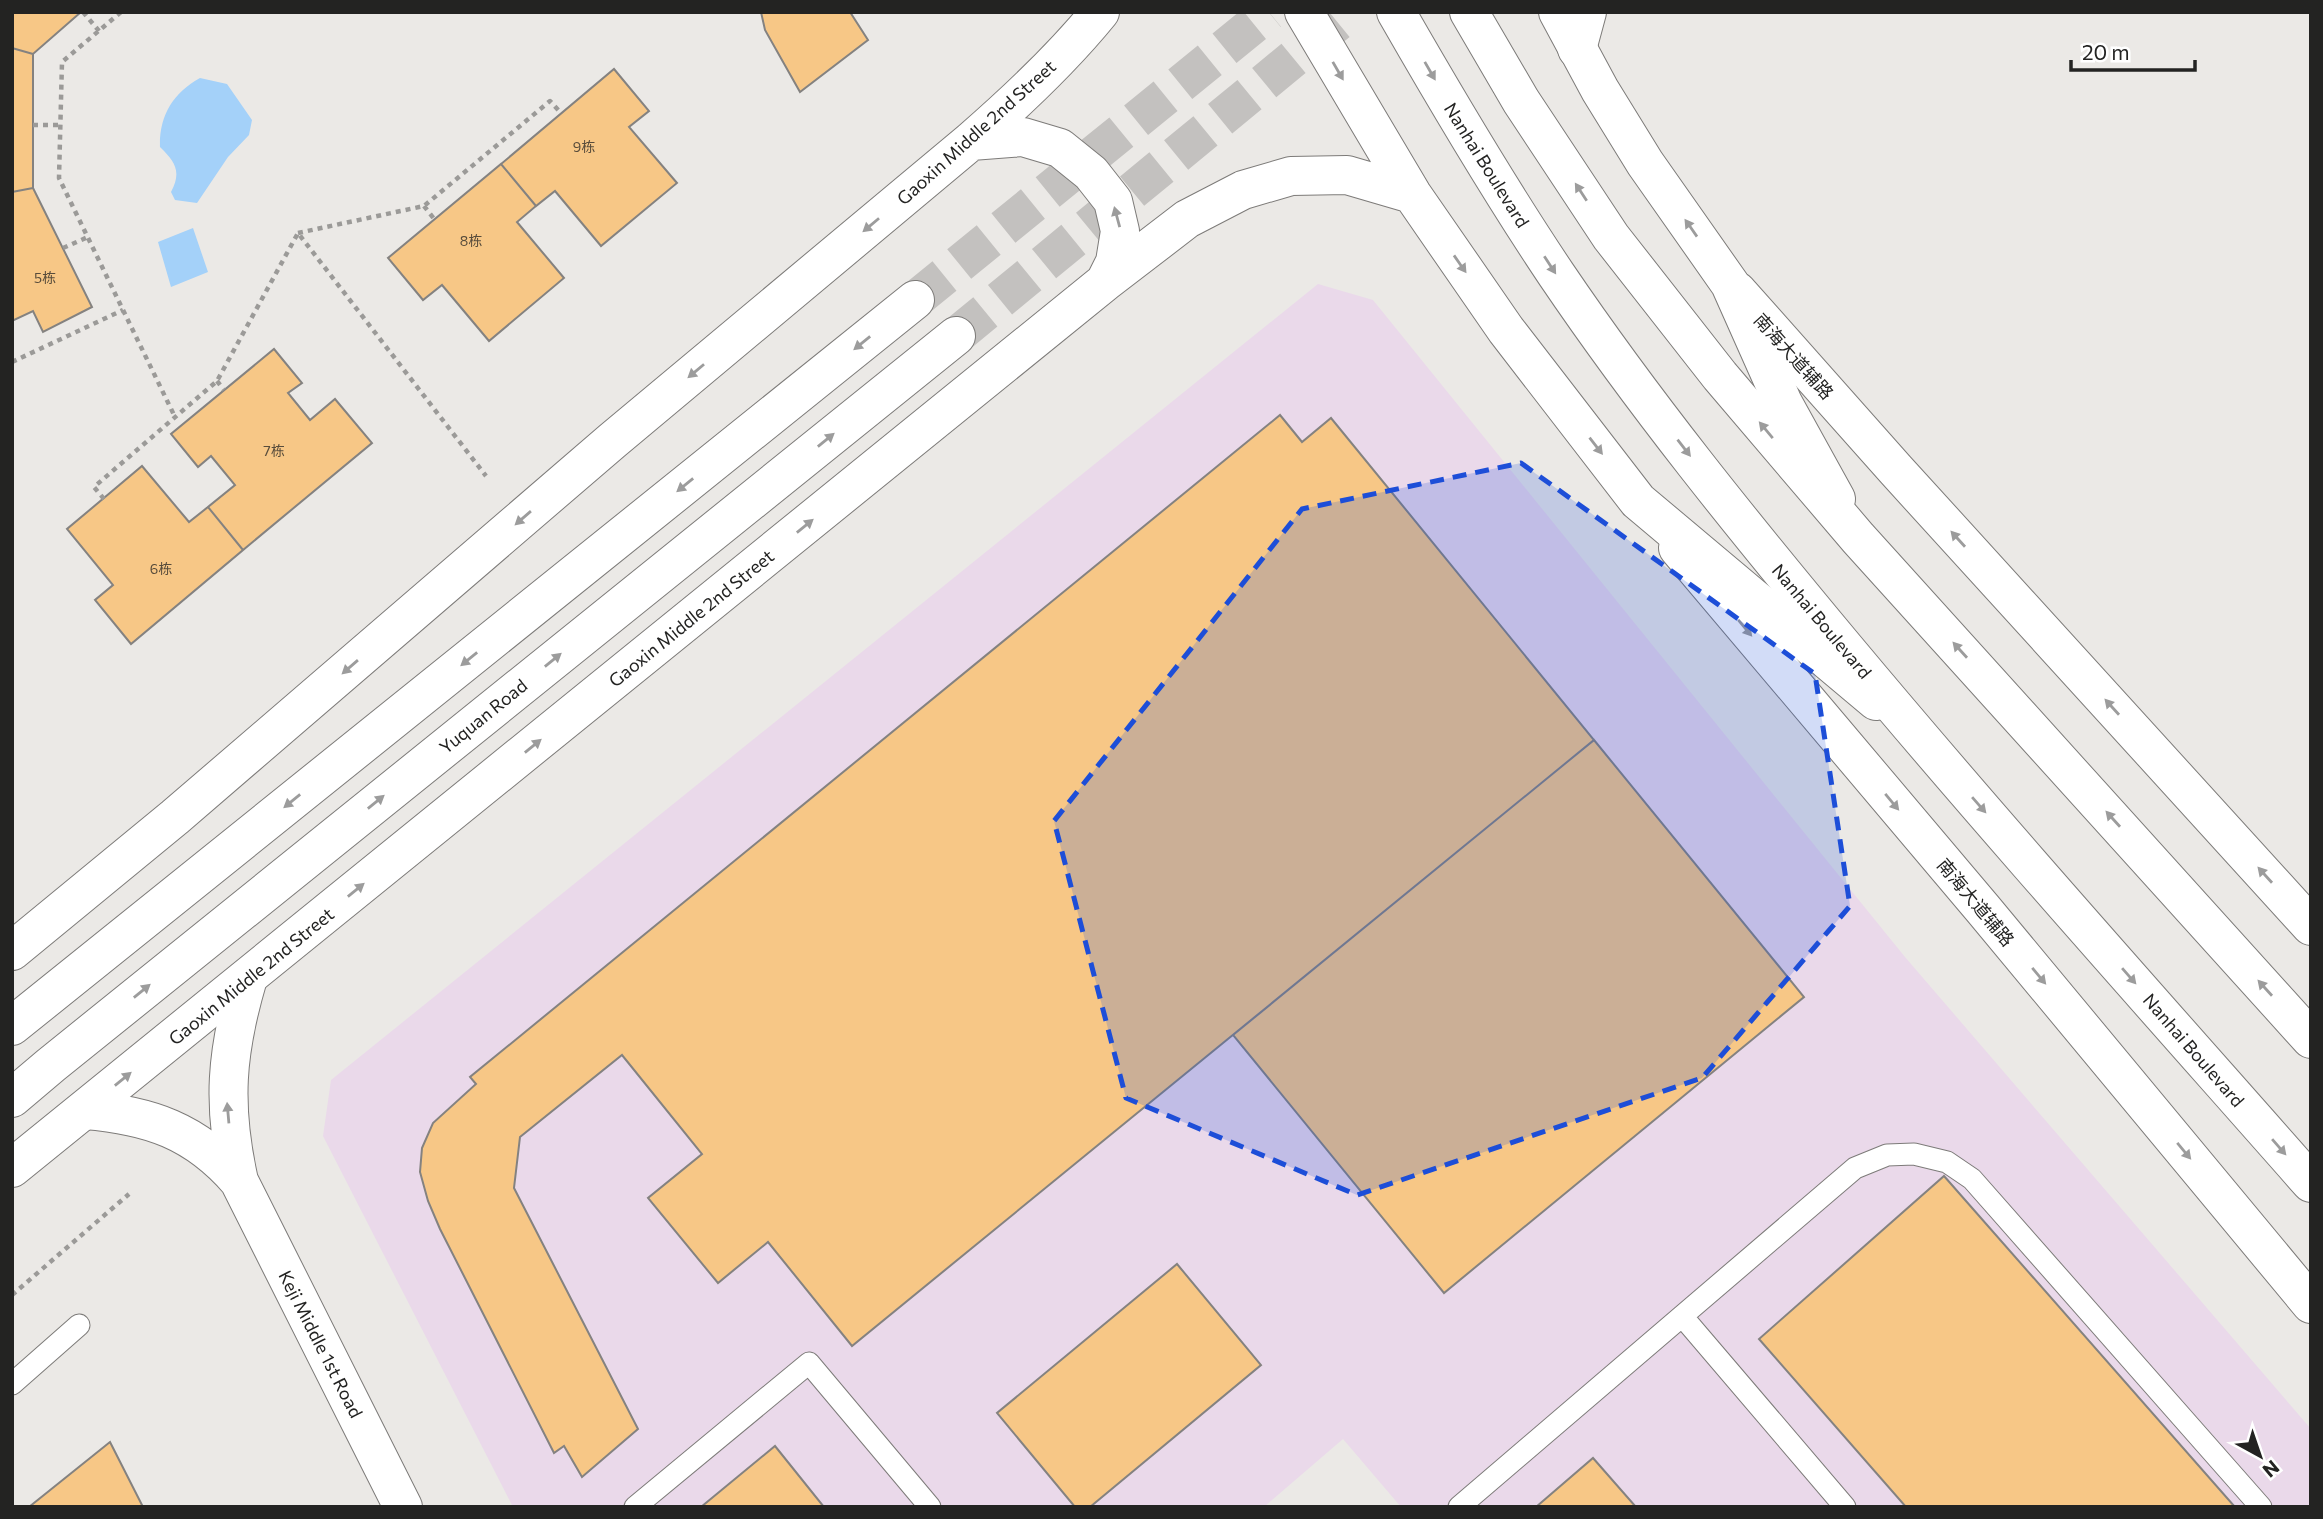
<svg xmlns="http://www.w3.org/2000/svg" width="2323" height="1519" viewBox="0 0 2323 1519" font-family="Commissioner,'Noto Sans SC',sans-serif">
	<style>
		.industrial { fill: #ead9ea }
		.water { fill: #a4d1f9 }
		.building { fill: #f7c786; stroke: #848280; stroke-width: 2 }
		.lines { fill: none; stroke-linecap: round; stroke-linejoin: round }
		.tertiary-tunnel { stroke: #c3c1bf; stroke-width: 38; stroke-dasharray: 38 19; stroke-linecap: butt }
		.service-casing { stroke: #7d7b79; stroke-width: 23 }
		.minor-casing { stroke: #7d7b79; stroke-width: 40 }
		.tertiary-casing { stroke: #7d7b79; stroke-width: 40 }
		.secondary-casing { stroke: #7d7b79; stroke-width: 40 }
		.primary-casing { stroke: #7d7b79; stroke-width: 40 }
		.path { stroke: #9b9a98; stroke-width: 4.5; stroke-dasharray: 5 5; stroke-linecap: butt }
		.service { stroke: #fff; stroke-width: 21 }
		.minor { stroke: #fff; stroke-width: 38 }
		.tertiary { stroke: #fff; stroke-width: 38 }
		.secondary { stroke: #fff; stroke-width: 38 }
		.primary { stroke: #fff; stroke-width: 38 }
		.oneway { fill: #9c9c9c }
		.marked { fill: #1d4ed8; fill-opacity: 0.2; stroke: #1d4ed8; stroke-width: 5; stroke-dasharray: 14 9; stroke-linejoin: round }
		.labels { text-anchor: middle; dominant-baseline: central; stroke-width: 5; stroke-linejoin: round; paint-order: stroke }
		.number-label { font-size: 14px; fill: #584c3b }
		.street-label { font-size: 18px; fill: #232322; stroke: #fff }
	</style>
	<rect width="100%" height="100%" fill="#ebe9e6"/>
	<!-- industrial -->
	<path class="industrial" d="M1318,284L1373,300L1905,957L2311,1429V1507H1401L1343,1439L1264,1507H513L323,1136L331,1080Z"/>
	<!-- water -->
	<path class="water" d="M200,78L227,84L252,120L249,135L228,157L197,203L175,200L171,192C182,171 175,162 160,147C159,116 173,93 200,78Z
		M193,228L208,272L171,287L158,242Z"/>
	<!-- building -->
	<path class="building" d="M12,12H81L33,54L12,48Z
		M761,12H850L868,40L800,92L765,30Z
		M12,48L33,54V188L12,192Z
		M614,69L649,111L629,127L677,183L601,246L555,191L536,206L501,164Z
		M501,164L536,206L517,222L564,278L489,341L442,285L423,300L388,258Z
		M33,188L92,307L43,332L33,311L12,321V192Z
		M274,349L302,383L288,393L310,420L335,399L372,443L243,550L208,507L235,485L211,456L198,467L171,434Z
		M1280,415L1302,442L1331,418L1594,740L852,1346L768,1242L718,1283L648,1198L702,1154L622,1055L520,1137L514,1188L638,1429L582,1477L564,1446L554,1453L440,1229L428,1201L420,1172L422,1148L433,1123L476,1084L470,1077Z
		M142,466L189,522L208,507L243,550L131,644L95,600L113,585L67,529Z
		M1594,740L1804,997L1444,1293L1233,1035Z
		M1944,1176L2235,1507H1906L1759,1339Z
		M1177,1264L1261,1365L1090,1507H1075L997,1413Z
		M110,1442L143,1507H29Z
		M775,1446L824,1507H701Z
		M1593,1458L1636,1507H1536Z"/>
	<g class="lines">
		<!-- tertiary-tunnel -->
		<path class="tertiary-tunnel" d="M915,300L1269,12
			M956,336L1350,12"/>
		<defs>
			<path id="service" d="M1682,1316L1845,1507
				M12,1384L79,1325
				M635,1507L809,1363L930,1507
				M1459,1507L1855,1168L1887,1155L1914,1154L1947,1162L1972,1179L2261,1507"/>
			<path id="minor" d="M1737,291L1896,470L2311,926
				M1678,548L1983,909L2311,1304"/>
			<path id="tertiary" d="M1577,49L1587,12
				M248,978C226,1052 222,1105 239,1181L403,1507
				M12,1026L915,300
				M12,1098L51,1065L956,336
				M85,1110C149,1115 196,1131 239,1181"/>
			<path id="secondary" d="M1304,12L1412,194L1506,330L1638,501L1876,701
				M1558,12L1600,90L1645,163L1730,284L1783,403L1836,499
				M971,141L1023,137L1060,148L1091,173L1113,201L1120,231L1115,262L1105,282
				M12,951L175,817L612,441L971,141C1017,101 1061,60 1100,12
				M12,1168L1105,282L1187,219L1243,190L1291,176L1347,175L1412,194"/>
			<path id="primary" d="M1396,12C1447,101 1499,189 1556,274C1644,404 1744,527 1844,647C1996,829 2154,1005 2311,1183
				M1469,12L1521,101L1611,237L1720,376L1858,538L2311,1039"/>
		</defs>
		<!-- service casing -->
		<use href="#service" class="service-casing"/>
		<!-- minor casing -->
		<use href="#minor" class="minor-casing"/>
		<!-- tertiary casing -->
		<use href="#tertiary" class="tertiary-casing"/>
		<!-- secondary casing -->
		<use href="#secondary" class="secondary-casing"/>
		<!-- primary casing -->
		<use href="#primary" class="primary-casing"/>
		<!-- path -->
		<path class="path" d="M83,12L99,31
			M121,12L62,62L59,178L175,417
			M33,125H61
			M424,206L435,220
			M298,233L424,206L550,101L561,113
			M63,248L88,237
			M12,362L123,310
			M217,381L224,390
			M104,499L94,487L217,381L298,233L486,476
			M12,1295L129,1194"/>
		<!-- service -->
		<use href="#service" class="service"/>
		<!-- minor -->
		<use href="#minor" class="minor"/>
		<!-- tertiary -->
		<use href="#tertiary" class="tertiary"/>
		<!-- secondary -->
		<use href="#secondary" class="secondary"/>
		<!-- primary -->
		<use href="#primary" class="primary"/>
	</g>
	<!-- one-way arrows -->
	<defs><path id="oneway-solid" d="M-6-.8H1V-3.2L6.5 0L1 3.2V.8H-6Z" transform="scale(1.75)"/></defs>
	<g class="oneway">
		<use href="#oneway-solid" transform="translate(1338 71) rotate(60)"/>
		<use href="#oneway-solid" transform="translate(1430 71) rotate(60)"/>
		<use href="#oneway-solid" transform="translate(1581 192) rotate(-123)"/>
		<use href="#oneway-solid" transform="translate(1117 217) rotate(-105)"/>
		<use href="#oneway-solid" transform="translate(871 225) rotate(140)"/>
		<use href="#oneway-solid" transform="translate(1691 228) rotate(-125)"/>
		<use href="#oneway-solid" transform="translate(1460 264) rotate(55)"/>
		<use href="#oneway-solid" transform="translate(1550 265) rotate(57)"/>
		<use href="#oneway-solid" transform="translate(862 343) rotate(141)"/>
		<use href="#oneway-solid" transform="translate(696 371) rotate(140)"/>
		<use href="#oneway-solid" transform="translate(1766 430) rotate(-130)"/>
		<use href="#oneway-solid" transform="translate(826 440) rotate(-39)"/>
		<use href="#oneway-solid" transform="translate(1596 446) rotate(52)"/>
		<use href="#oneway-solid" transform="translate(1684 448) rotate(52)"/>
		<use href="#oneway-solid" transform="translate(685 485) rotate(141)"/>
		<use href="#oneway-solid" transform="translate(523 518) rotate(139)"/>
		<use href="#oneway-solid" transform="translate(805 526) rotate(-39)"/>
		<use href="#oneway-solid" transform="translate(1958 539) rotate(-132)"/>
		<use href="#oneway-solid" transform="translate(1745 628) rotate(50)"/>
		<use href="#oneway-solid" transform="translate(1960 650) rotate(-132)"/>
		<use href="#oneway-solid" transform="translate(469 659) rotate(141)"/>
		<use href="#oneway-solid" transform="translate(553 660) rotate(-39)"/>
		<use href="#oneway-solid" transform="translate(350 667) rotate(139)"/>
		<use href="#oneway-solid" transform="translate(2112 707) rotate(-132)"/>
		<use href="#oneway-solid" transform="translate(533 746) rotate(-39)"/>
		<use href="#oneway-solid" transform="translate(292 801) rotate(141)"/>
		<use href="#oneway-solid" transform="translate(376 802) rotate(-39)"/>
		<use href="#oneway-solid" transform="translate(1892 802) rotate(50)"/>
		<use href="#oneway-solid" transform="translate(1979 805) rotate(49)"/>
		<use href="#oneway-solid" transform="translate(2113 819) rotate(-132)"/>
		<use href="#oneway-solid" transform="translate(2265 875) rotate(-132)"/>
		<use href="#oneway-solid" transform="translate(356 890) rotate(-39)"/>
		<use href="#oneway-solid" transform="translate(2039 976) rotate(50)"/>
		<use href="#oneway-solid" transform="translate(2129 976) rotate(49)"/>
		<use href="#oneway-solid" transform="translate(2265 988) rotate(-132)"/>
		<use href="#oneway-solid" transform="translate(142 991) rotate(-39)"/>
		<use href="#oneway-solid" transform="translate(123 1079) rotate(-39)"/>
		<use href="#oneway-solid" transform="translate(228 1113) rotate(-95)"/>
		<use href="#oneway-solid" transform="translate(2279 1147) rotate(49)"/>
		<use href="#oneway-solid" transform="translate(2184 1151) rotate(50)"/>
	</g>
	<!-- marked area -->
	<path class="marked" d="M1521,463L1815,674L1850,906L1702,1078L1357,1195L1126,1098L1054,821L1302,509Z"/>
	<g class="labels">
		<!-- number labels -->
		<g class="number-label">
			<text x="584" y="146">9栋</text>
			<text x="471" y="240">8栋</text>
			<text x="45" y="277">5栋</text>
			<text x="274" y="450">7栋</text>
			<text x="161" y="568">6栋</text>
		</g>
		<!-- street labels -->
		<g class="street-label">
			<text transform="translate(976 132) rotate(-42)">Gaoxin Middle 2nd Street</text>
			<text transform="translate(1487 165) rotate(58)">Nanhai Boulevard</text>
			<text transform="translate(1794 356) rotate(48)">南海大道辅路</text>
			<text transform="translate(691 618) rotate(-39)">Gaoxin Middle 2nd Street</text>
			<text transform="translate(1822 621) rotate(50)">Nanhai Boulevard</text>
			<text transform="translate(483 716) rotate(-39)">Yuquan Road</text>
			<text transform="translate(1976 902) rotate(50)">南海大道辅路</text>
			<text transform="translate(251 976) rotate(-39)">Gaoxin Middle 2nd Street</text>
			<text transform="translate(2194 1050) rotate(49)">Nanhai Boulevard</text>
			<text transform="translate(321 1344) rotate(63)">Keji Middle 1st Road</text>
		</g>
	</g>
	<!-- border -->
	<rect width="2323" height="1519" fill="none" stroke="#232322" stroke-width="28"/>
	<!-- north arrow -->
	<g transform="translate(2260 1456) rotate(140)" stroke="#ffffff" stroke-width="5" paint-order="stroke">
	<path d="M0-5L12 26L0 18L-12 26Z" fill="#232322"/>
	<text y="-10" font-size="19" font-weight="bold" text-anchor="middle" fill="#232322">N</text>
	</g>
	<!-- scale -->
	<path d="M2071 60v10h124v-10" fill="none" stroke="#232322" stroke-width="3.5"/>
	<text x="2082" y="60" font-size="21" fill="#232322" stroke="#ffffff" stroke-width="5" paint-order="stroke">20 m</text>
</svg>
